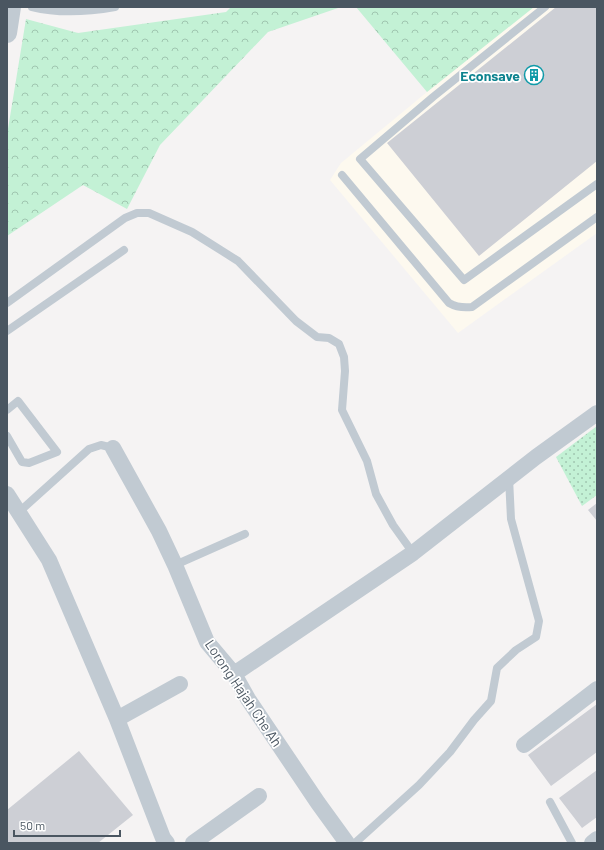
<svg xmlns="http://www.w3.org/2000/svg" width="604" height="850" viewBox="0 0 604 850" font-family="Barlow,sans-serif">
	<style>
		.commercial { fill: #fdf9ef }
		.grass { fill: url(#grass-dots) }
		.forest { fill: url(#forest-crowns) }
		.building { fill: #cdcfd5 }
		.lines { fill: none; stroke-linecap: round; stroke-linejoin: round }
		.service { stroke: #c1cad2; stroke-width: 8 }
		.minor { stroke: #c1cad2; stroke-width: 16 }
		.tertiary { stroke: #c1cad2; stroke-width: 20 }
		.labels { text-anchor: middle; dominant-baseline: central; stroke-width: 3.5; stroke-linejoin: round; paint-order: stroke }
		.culture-label { font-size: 14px; font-weight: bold; fill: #0d838f; stroke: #fff; text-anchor: end }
		.street-label { font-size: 14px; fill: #4a5661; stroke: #fff }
	</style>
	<defs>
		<pattern id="grass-dots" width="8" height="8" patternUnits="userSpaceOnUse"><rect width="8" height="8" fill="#c3f1d5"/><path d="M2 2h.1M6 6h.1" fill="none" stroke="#a0c6b0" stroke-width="1.8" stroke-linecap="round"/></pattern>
		<pattern id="forest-crowns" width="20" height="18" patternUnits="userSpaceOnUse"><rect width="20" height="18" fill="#c3f1d5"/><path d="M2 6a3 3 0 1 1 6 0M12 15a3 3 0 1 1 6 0" fill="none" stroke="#a0c6b0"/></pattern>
	</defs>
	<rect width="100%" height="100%" fill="#f5f3f3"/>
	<!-- commercial -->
	<path class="commercial" d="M534,7H597V233L458,333L330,180L341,163L427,92Z"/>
	<!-- grass -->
	<path class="grass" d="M597,426V495L582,506L556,457Z"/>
	<!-- forest -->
	<path class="forest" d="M231,7H341L268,32L160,145L127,209L83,185L7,236V135L26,19L78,33L226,12Z
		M356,7H534L427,92Z"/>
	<!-- building -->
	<path class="building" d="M556,7H597V161L479,256L387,143Z
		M597,503V521L588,510Z
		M597,704V752L551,786L528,755Z
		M79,751L133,815L98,843H7V810Z
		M597,770V817L582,828L559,798Z"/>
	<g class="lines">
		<!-- service -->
		<path class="service" d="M32,7C60,14 87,12 115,7
			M545,7L433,97L360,159L464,280L597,184
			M342,175L449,303C456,307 464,308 472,307L597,217
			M7,303L125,218L137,213H149L192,232L238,261L296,321L317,337L329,338L339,344L344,357L345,371L342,410L367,461L376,494L393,525L413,553
			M7,331L124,250
			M7,410L18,401L57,452L29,463L22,462L7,436
			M19,512L89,449L101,445L113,448
			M175,565L245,534
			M550,802L572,843
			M355,843L419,785L450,752L474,720L491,701L497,668L516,650L536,637L539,621L511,519L509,478"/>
		<!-- minor -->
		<path class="minor" d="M113,448L159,531L175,565L207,642L234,674L248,699L318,803L347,843
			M7,494L49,560L117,719L163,838L167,843
			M234,674L413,553L536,457L597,413
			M117,719L180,684
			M524,745L597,689
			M193,843L259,796
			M592,843L597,839"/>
		<!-- tertiary -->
		<path class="tertiary" d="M7,33L11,7"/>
	</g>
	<!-- icons -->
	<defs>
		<symbol id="building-ring" viewBox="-11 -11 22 22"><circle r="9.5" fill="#fff" stroke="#0f9aa8" stroke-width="1.5"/><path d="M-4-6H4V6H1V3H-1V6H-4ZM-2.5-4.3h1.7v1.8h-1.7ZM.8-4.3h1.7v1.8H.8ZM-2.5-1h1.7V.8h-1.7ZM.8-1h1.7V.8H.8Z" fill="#0f9aa8"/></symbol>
	</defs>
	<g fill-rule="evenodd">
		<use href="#building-ring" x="523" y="64" width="22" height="22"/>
	</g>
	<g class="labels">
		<!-- culture labels -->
		<g class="culture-label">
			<text x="520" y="75">Econsave</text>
		</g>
		<!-- street labels -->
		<g class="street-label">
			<text transform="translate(244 693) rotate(56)">Lorong Hajah Che Ah</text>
		</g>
	</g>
	<!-- border -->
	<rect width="604" height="850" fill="none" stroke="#4a5661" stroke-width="16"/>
	<!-- scale -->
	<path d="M14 830v6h106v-6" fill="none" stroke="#4a5661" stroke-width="2"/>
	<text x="20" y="830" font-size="12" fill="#4a5661" stroke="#ffffff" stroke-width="3" paint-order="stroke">50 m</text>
</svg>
